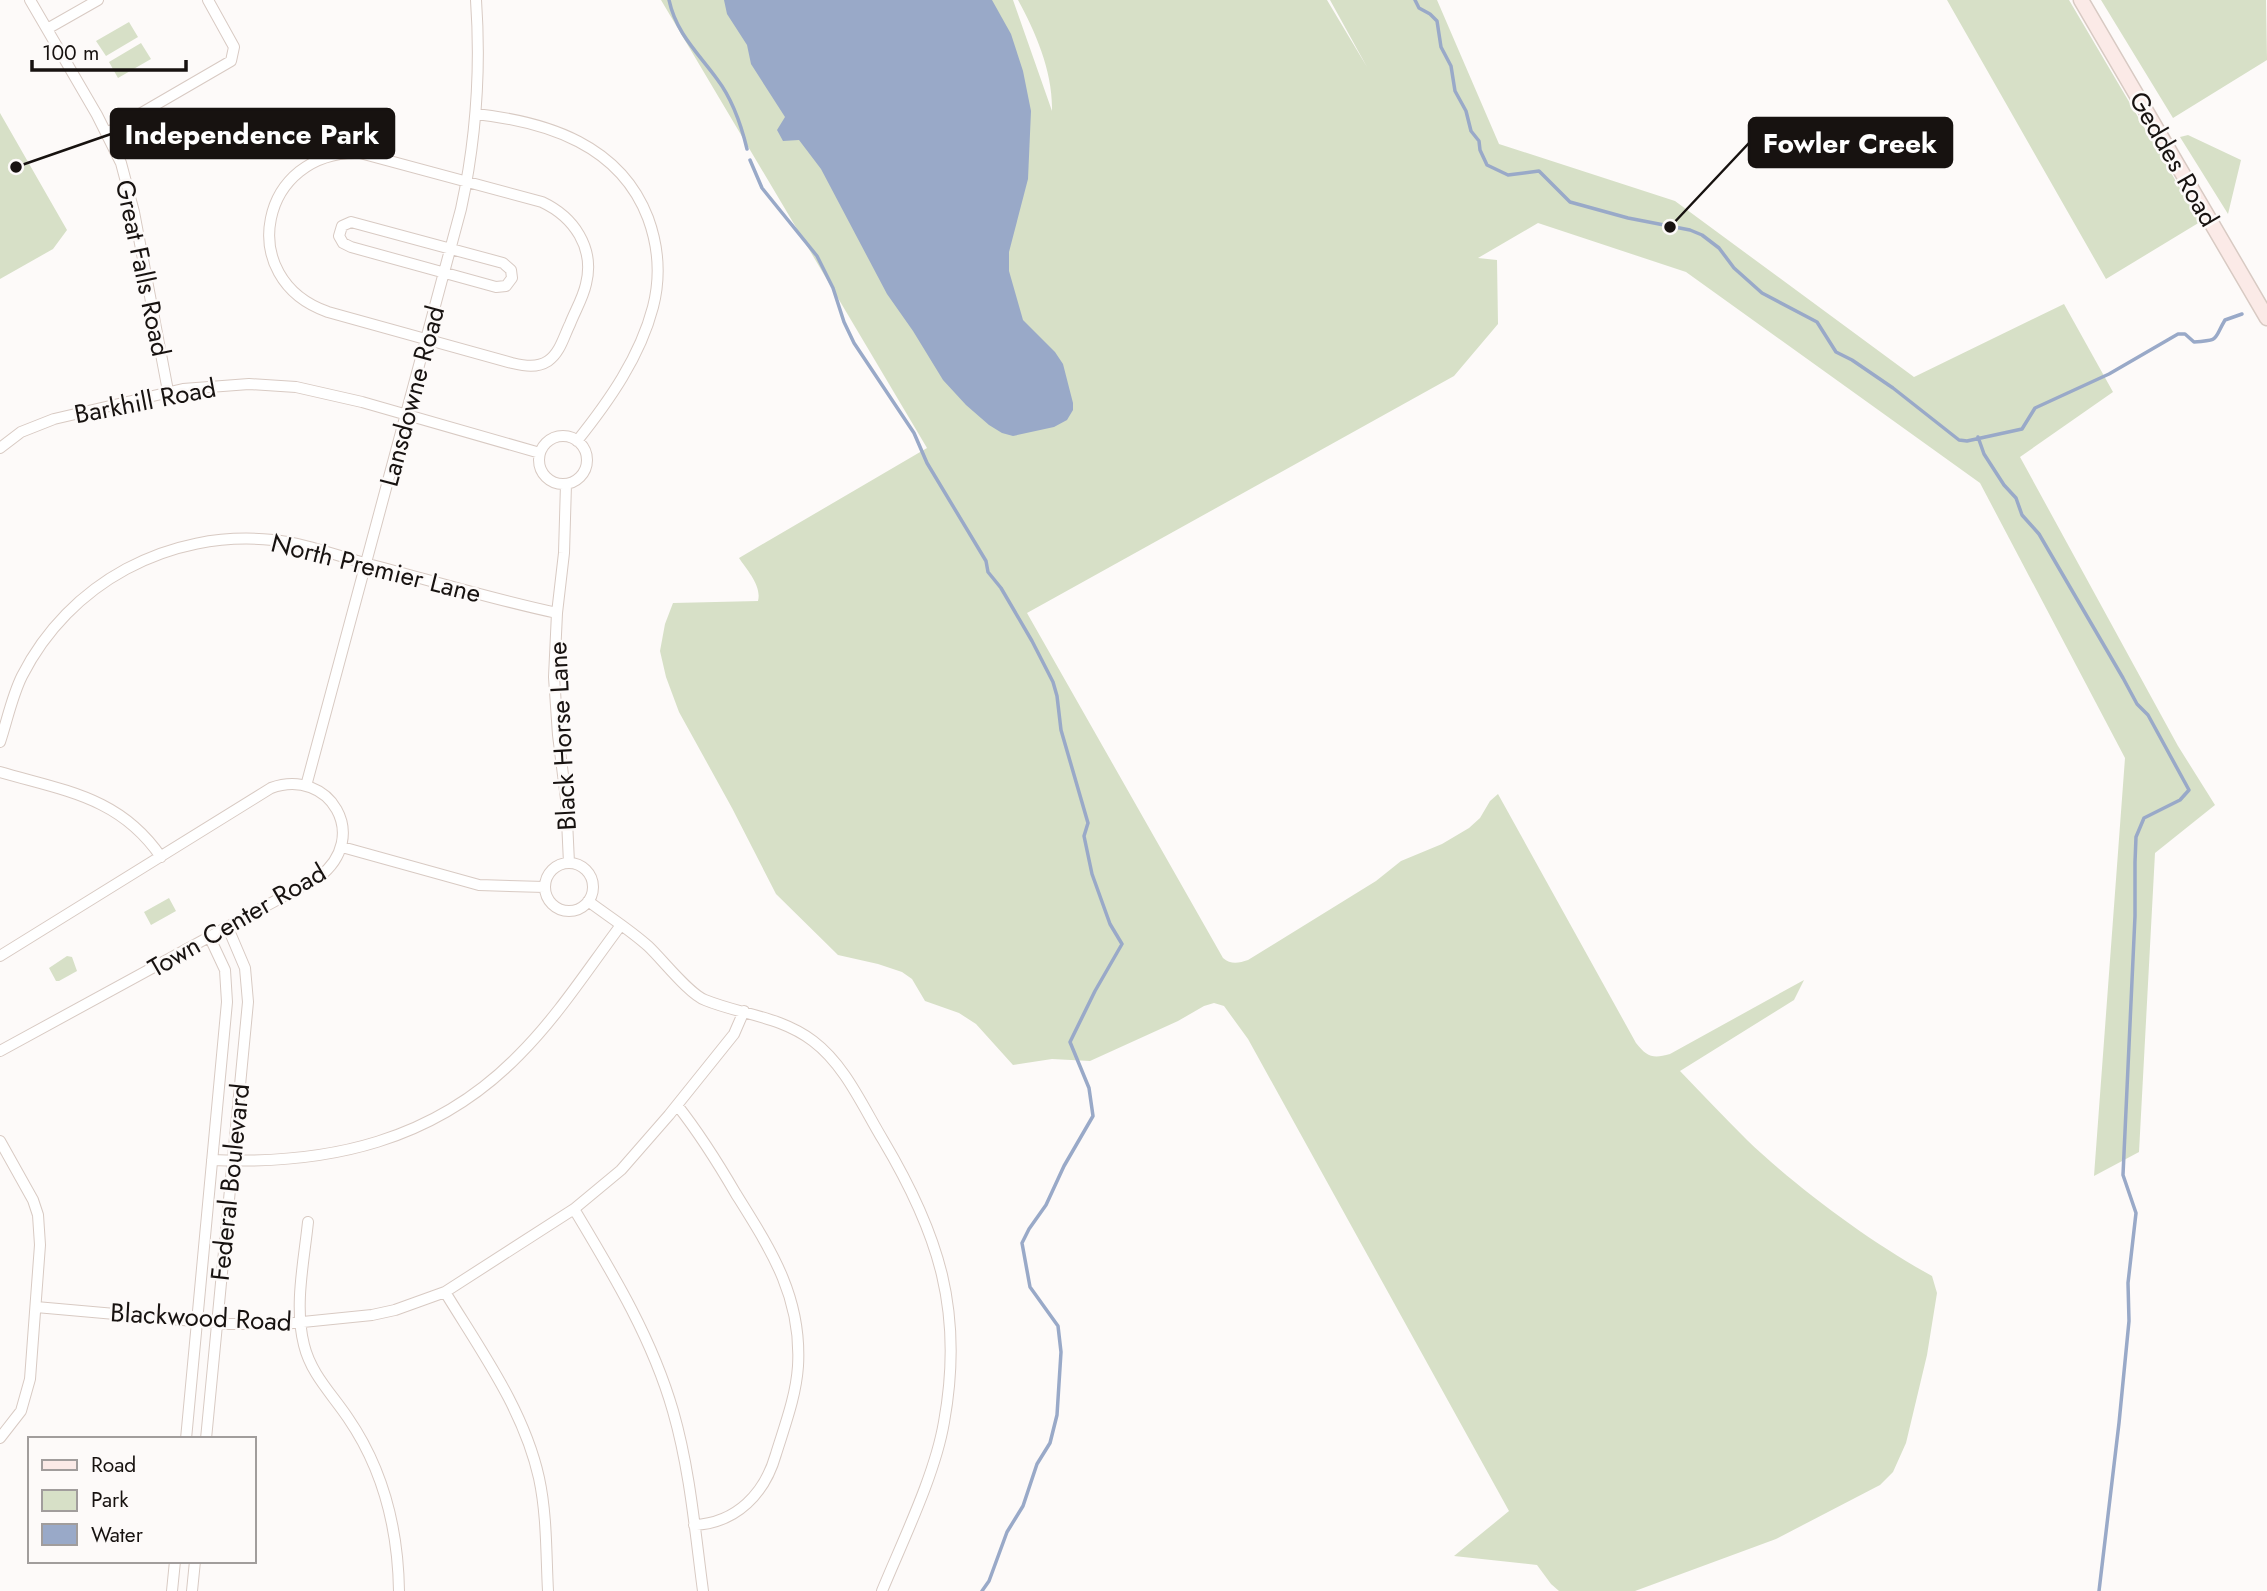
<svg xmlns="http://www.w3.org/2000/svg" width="2267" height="1591" viewBox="0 0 2267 1591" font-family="Jost,sans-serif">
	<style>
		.green { fill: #d7e0c7 }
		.water { fill: #99a9c8 }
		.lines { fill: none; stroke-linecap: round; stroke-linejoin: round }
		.stream { stroke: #99a9c8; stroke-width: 3.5 }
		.street-casing { stroke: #d8cac3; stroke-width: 12 }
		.secondary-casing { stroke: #d8cac3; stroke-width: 17 }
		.street { stroke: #fff; stroke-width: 10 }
		.secondary { stroke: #fbeae7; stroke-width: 14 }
		.labels { text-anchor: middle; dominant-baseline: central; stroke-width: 5; stroke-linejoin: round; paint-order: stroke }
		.street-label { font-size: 26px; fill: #171210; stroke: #fdfaf9 }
		.leader { fill: none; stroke: #171210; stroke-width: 2.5 }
		.callout-dot { fill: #171210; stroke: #fdfaf9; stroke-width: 2.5 }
		.callout { fill: #171210; stroke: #171210; stroke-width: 2.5 }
		.callout-label { font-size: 28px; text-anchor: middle; font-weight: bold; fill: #fff }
	</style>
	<rect width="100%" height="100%" fill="#fdfaf9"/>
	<!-- green -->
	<path class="green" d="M661,0H1013L1052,111C1053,72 1036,33 1018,0H1327L1367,67L1330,0H1437L1499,144L1675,201L1914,377L2064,304L2113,392L2020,457L2178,746L2215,805L2155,853L2139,1152L2094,1176L2125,758L1980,483L1686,272L1538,223L1478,258L1497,260L1498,324L1454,376L1027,613L1223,958C1231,965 1239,963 1248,960L1376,881L1401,861L1442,844L1469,828L1480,818L1490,801L1498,794L1636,1043C1647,1057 1653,1059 1670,1054L1804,980L1794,1000L1680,1071C1702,1094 1724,1117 1747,1140C1798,1189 1870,1242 1932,1276L1937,1293L1927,1355L1906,1443L1893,1472L1880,1485L1776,1539L1635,1591H1559L1551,1584L1537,1565L1454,1556L1509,1511L1248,1039L1224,1006L1214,1003L1204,1006L1178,1021L1090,1061L1052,1059L1013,1065L976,1024L959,1013L925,1001L912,979L902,972L878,964L838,955L776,894L732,808L679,712L666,677L660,651L665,624L673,603L758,601C762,586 747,570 739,558L927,448Z
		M1947,0H2069L2200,222L2106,279Z
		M2101,0H2266L2267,60L2173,118Z
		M129,22L138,37L106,56L96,41Z
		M141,43L151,59L118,78L109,62Z
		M0,113L67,230L53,249L0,279Z
		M2188,135L2241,160L2228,214L2180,137Z
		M169,898L176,911L151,925L144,912Z
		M67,956L72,957L77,971L59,981H56L49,968Z"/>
	<!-- water -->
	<path class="water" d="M724,0H992L1011,34L1023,71L1031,111L1028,179L1009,252V271L1023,320L1055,352L1063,364L1073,403V410L1067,420L1054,427L1013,436L1002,433L989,425L966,405L943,380L913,331L887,294L821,169L799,140L783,141L777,130L785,117L751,64L747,45L727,14Z"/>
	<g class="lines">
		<!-- stream -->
		<path class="stream" d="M669,0C676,33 698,53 717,79C733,100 741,124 747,149
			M1415,0L1419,8L1430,14L1437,21L1441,47L1451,66L1455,91L1466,111L1471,131L1479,141L1480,150L1487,165L1508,175L1539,171L1570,202L1628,218L1690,230L1702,235L1719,248L1734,268L1762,293L1817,322L1836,352L1852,360L1893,388L1959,440L1967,441L2022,429L2035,408L2109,374L2178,334H2185L2194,342C2221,340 2213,340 2225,320L2242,314
			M750,160L762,188L817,256L833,288L844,322L854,343L914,433L927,463L986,561L988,572L1001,588L1032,641L1053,682L1057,696L1061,730L1088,823L1084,836L1092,874L1110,924L1122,944L1095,991L1070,1042L1089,1088L1093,1116L1064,1166L1046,1205L1029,1229L1022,1243L1030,1287L1058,1326L1061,1352L1057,1415L1050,1443L1037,1464L1023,1506L1007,1532L989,1581L982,1591
			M1978,437L1984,454L2004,485L2016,498L2022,515L2039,534L2123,678L2137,704L2148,715L2189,790L2180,800L2144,818L2136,837L2135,862V916L2123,1175L2136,1213L2128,1283L2129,1321L2119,1423L2099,1591"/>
		<defs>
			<path id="street" d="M30,0L97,115L121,163L134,212L168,391
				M47,29L98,0
				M476,114C548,122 620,145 648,218C659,248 661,276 653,307C640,357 609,401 577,441
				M107,133L231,61L234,47L208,0
				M360,153L542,202C574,217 595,248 586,284C583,298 575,311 570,324C564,336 560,353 548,361C537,368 525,366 512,363L328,312C233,279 260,149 360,153Z
				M351,222L503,263L511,270L512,278L506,286L496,287L351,247L343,243L339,236L342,226Z
				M539 460a24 24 0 1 1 48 0a24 24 0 1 1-48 0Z
				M0,448L21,432L54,419L183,389L249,384L296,387L362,402L540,453
				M566,484L564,553L557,613L554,677L558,735L566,799L569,863
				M0,742C7,721 12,696 22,676C69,583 169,529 273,540C303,543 332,554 361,562C426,579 491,599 557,613
				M0,772C65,791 120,797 161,857
				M306,786L461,209C476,140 481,71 476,0
				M342,847L479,885L545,887
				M545 887a24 24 0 1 1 48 0a24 24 0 1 1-48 0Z
				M588,901C608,916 629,929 648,946C662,959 689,994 705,1000C742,1015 780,1016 813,1041C845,1065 863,1107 883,1140C939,1234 964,1312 944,1422C935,1475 903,1540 882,1591
				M0,956L271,788C330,767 371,837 319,877L0,1051
				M677,1105C699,1133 718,1163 736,1194C771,1250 802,1297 798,1366C796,1396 785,1425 776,1454C765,1493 737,1523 694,1525
				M0,1141L33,1200L38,1215L40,1245L30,1379L21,1411L0,1438
				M212,1160C329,1165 435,1141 519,1055C558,1016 588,969 621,925
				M574,1209C613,1274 652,1338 673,1411C690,1470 695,1531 703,1591
				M308,1222C304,1261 294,1306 304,1345C311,1374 332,1394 348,1418C383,1469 398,1529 399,1591
				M445,1292C481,1351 524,1410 539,1478C547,1515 546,1554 548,1591
				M36,1307L228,1324H283L372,1315L395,1310L445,1292L574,1209L621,1170L669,1115L734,1034L744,1011
				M186,1439L227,1002L225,970L210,938
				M206,1439L248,1002L245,968L228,928
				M172,1591L175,1561
				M192,1591L195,1561"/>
			<path id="secondary" d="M2081,0L2267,318"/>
		</defs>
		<!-- street casing -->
		<use href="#street" class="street-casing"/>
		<!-- secondary casing -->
		<use href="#secondary" class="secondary-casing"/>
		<!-- street -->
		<use href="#street" class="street"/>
		<!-- secondary -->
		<use href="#secondary" class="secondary"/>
	</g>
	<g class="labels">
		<!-- street labels -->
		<g class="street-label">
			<text transform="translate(2174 159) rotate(60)">Geddes Road</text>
			<text transform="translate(143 268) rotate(78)">Great Falls Road</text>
			<text transform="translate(412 396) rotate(-75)">Lansdowne Road</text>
			<text transform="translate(145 401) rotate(-11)">Barkhill Road</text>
			<text transform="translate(376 568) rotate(14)">North Premier Lane</text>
			<text transform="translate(562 736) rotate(-93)">Black Horse Lane</text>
			<text transform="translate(237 920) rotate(-30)">Town Center Road</text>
			<text transform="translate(230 1182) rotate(-84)">Federal Boulevard</text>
			<text transform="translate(201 1317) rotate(3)">Blackwood Road</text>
		</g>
	</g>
	<!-- callouts -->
	<path class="leader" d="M16 167L111 134M1670 227L1749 143"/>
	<g class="callout-dot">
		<circle cx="16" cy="167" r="7"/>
		<circle cx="1670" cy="227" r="7"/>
	</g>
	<g class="callout">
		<rect x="111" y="109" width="283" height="49" rx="7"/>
		<rect x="1749" y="118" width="203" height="49" rx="7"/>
	</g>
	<g class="callout-label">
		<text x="252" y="144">Independence Park</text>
		<text x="1850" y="153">Fowler Creek</text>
	</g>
	<!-- legend -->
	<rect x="28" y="1437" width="228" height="126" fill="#fdfaf9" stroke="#a19d9c" stroke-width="2"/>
	<rect x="42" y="1460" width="35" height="10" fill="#fbeae7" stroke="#a19d9c" stroke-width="2"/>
	<text x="91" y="1472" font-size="21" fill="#171210">Road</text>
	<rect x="42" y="1490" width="35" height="21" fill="#d7e0c7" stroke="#a19d9c" stroke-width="2"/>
	<text x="91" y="1507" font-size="21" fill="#171210">Park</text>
	<rect x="42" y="1524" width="35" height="21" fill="#99a9c8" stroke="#a19d9c" stroke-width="2"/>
	<text x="91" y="1542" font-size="21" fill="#171210">Water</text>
	<!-- scale -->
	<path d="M32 60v10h154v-10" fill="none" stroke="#171210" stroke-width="3.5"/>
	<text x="42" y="60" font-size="21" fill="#171210" stroke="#fdfaf9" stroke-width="5" paint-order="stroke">100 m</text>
</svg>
